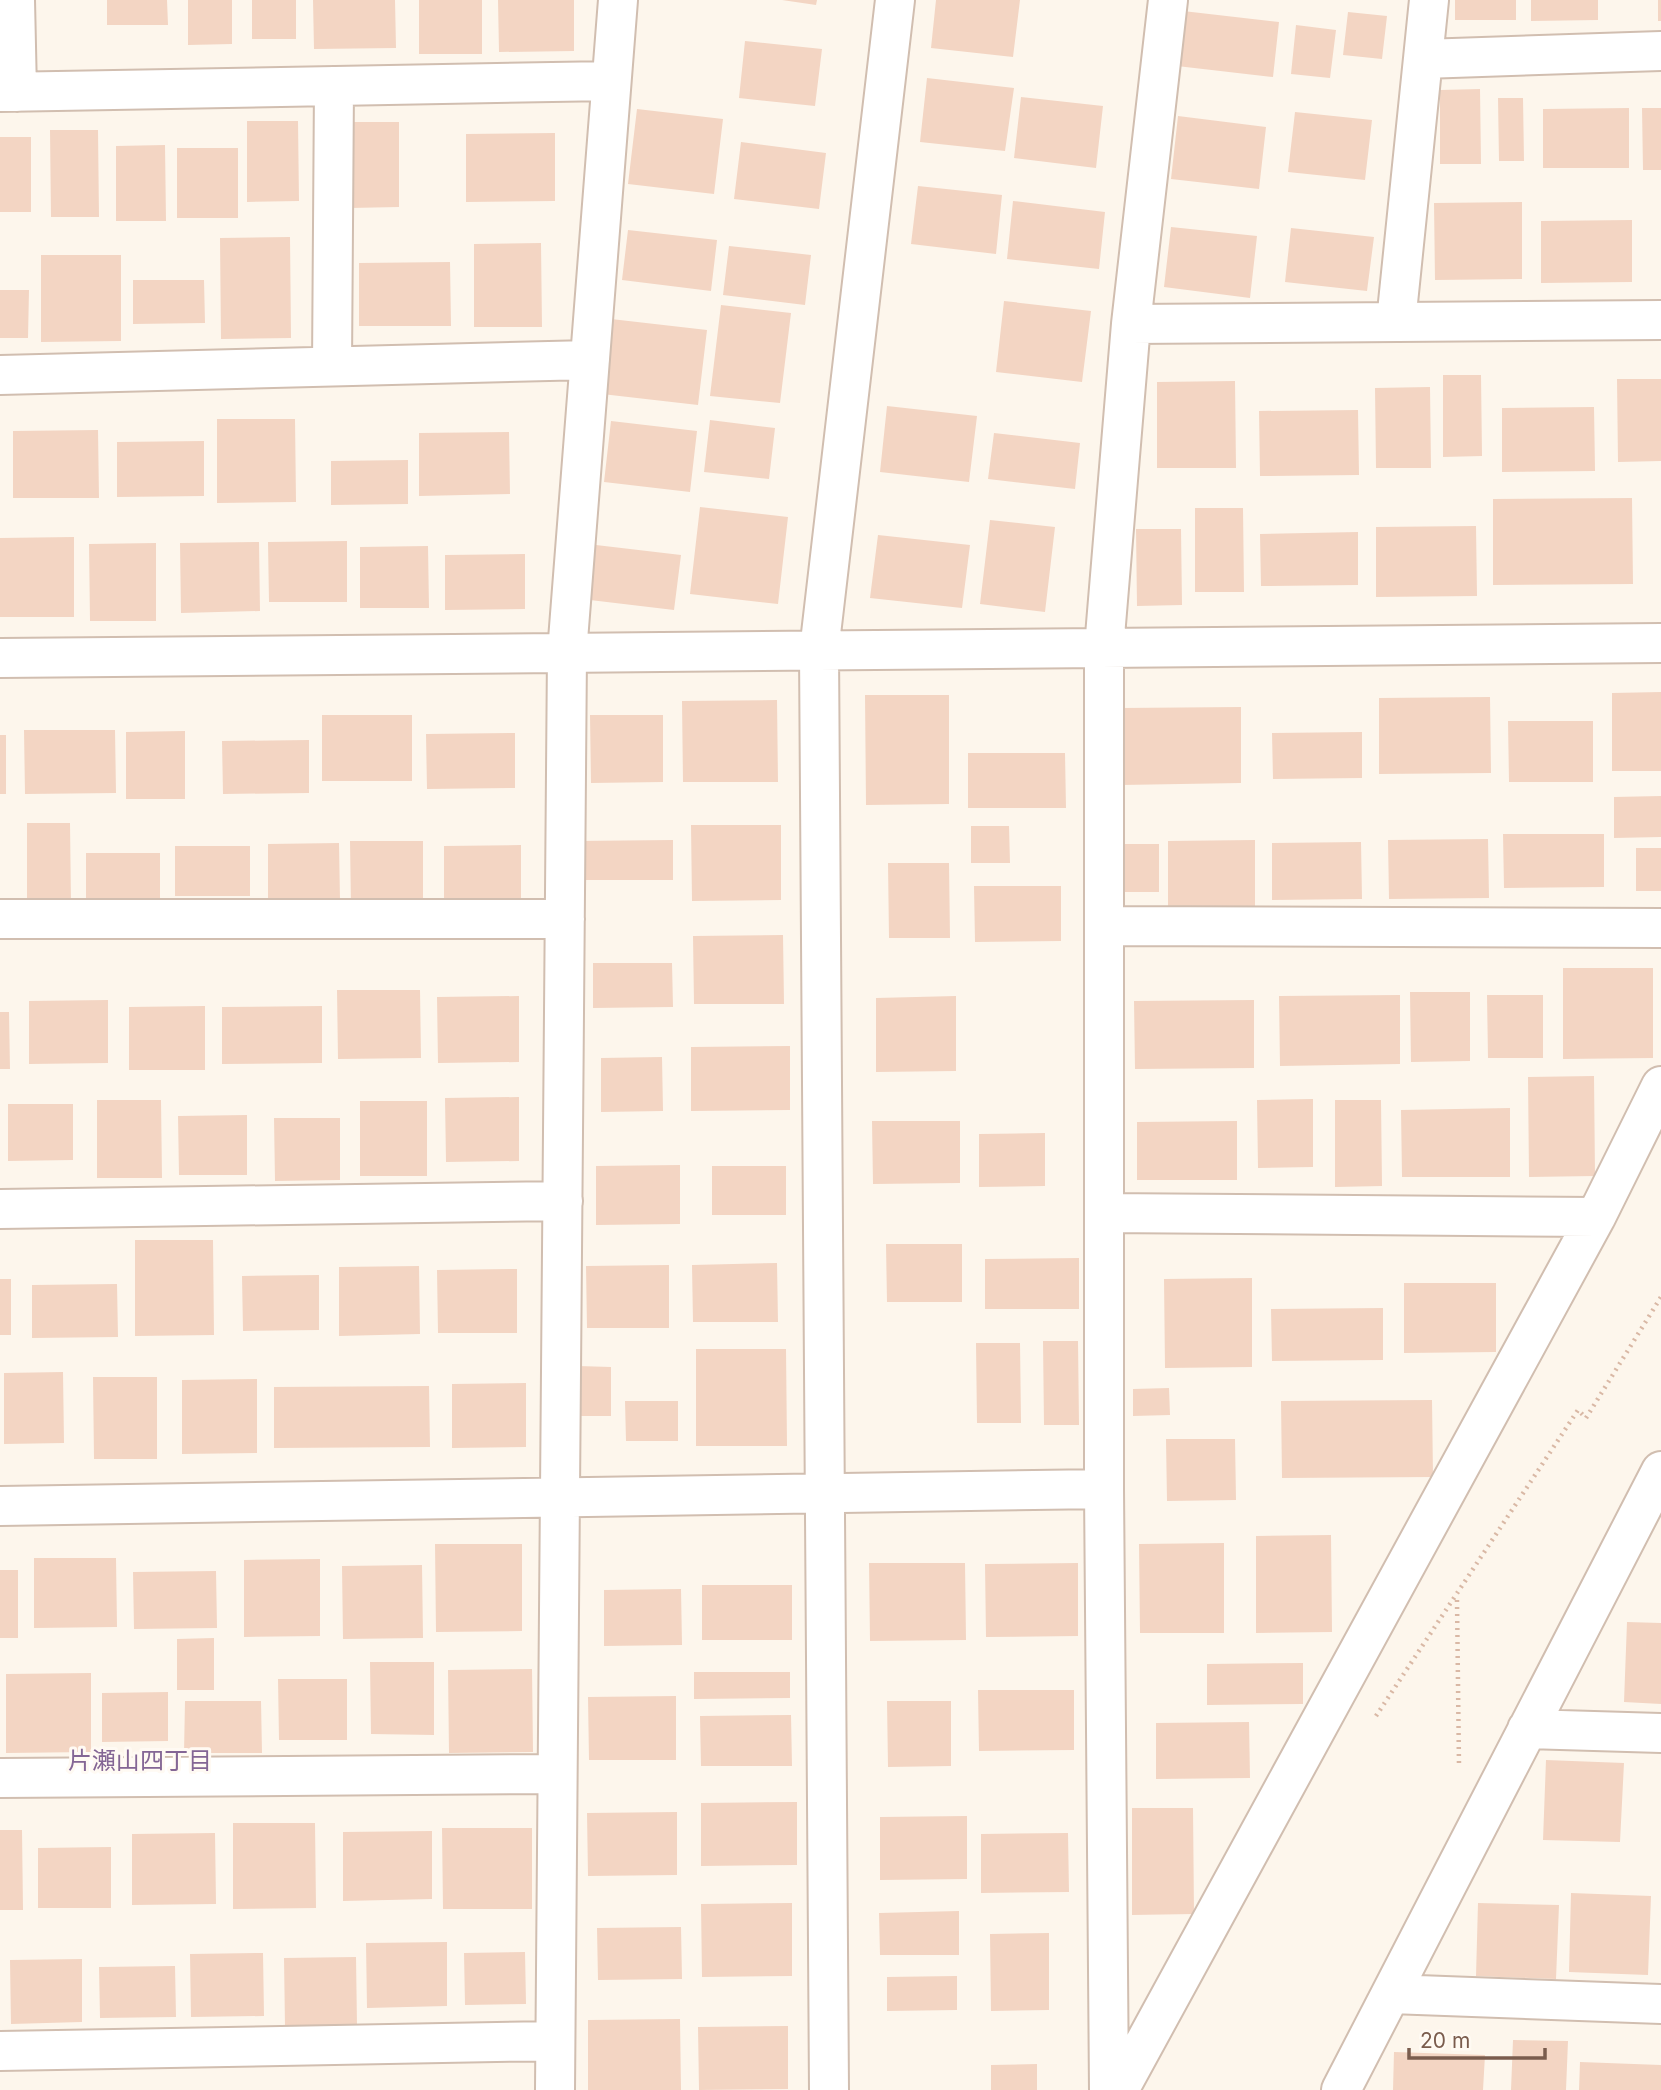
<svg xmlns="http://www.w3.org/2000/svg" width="1661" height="2090" viewBox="0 0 1661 2090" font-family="Inter,'Noto Sans JP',sans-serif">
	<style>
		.building { fill: #f3d5c3 }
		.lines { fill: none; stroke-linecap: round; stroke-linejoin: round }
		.minor-casing { stroke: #d1beb0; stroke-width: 42 }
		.path { stroke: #d9b8a5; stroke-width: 4.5; stroke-dasharray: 2 5; stroke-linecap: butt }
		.minor { stroke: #fff; stroke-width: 38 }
		.labels { text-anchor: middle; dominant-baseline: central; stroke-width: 6; stroke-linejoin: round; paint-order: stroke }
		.neighbourhood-label { font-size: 24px; fill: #846695; stroke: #fffaf3 }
	</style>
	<rect width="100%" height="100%" fill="#fdf6ec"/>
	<!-- building -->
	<path class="building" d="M107,0H167L168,25H107Z
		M188,0H232V44L188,45Z
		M252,0H296V39H252Z
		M313,0H395L396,48L314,49Z
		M419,0H482V54H419Z
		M498,0H574V51L499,52Z
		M782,0H817L816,5Z
		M936,0H1020L1013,57L931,48Z
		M1455,0H1516V20H1455Z
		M1531,0H1598V20L1531,21Z
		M1658,0H1661V21H1658Z
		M1183,11L1279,22L1273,77L1177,66Z
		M1348,12L1387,16L1382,59L1343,55Z
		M1296,25L1336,30L1330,78L1291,74Z
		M745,41L822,49L815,106L739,98Z
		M927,78L1014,88L1005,151L920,142Z
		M1480,89L1481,164H1440V90Z
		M1021,97L1103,106L1096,168L1014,158Z
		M1498,98H1523L1524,161H1499Z
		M1629,108V168H1543V109Z
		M1642,108H1661V170H1643Z
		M637,109L723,119L714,194L628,184Z
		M1295,112L1372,120L1365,180L1288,172Z
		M1178,116L1266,127L1259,189L1171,179Z
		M247,121H298L299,201L247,202Z
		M349,122H399V207L350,208Z
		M50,130H98L99,217H51Z
		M555,133V201L466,202V134Z
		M0,137H31V212H0Z
		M741,142L826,153L819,209L734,199Z
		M165,145L166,221H116V146Z
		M177,148H238V218H177Z
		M918,186L1002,195L996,254L911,244Z
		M1013,201L1105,212L1099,269L1007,259Z
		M1522,202V279L1435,280L1434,203Z
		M1632,220V282L1541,283V221Z
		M1171,227L1257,236L1250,298L1164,287Z
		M1291,228L1374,237L1367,291L1285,282Z
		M628,230L717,240L711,291L622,280Z
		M290,237L291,338L221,339L220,238Z
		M541,243L542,327H474V244Z
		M729,246L811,255L805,305L723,295Z
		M41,255H121V341L41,342Z
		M450,262L451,326H359V263Z
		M133,280H204L205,323L133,324Z
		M0,290H29L28,338H0Z
		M1004,301L1091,311L1082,382L996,372Z
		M721,305L791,313L780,403L710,396Z
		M611,319L707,330L698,405L602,394Z
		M1443,375H1481L1482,456L1443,457Z
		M1617,379H1661V461L1618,462Z
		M1235,381L1236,468H1157V382Z
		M1430,387L1431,468H1376L1375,388Z
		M887,406L977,416L969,482L880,472Z
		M1594,407L1595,471L1502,472V408Z
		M1358,410L1359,475L1260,476L1259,411Z
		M217,419H295L296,502L217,503Z
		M710,420L775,428L769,479L704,472Z
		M611,421L697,431L690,492L604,482Z
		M98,430L99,498H13V431Z
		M509,432L510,494L419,496V433Z
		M994,433L1080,443L1075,489L988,479Z
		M204,441V496L117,497V442Z
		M408,460V504L331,505V461Z
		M1632,498L1633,584L1493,585V499Z
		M700,507L788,517L778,604L690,594Z
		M1195,508H1243L1244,592H1195Z
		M990,520L1055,527L1045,612L980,604Z
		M1476,526L1477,596L1376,597V527Z
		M1136,529H1181L1182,605L1137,606Z
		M1358,532V585L1261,586L1260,534Z
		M878,535L970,545L962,608L870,598Z
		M74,537V617H0V538Z
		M347,541V602H269L268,542Z
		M259,542L260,611L181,613L180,543Z
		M156,543V621H90L89,544Z
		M596,545L681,555L674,610L590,600Z
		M428,546L429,608H360V547Z
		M525,554V609L445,610V555Z
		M1661,692V771H1612V693Z
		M865,695H949V804L866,805Z
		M1490,697L1491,773L1379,774V698Z
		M777,700L778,782H683L682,701Z
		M1241,707V783L1121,785V708Z
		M322,715H412V781H322Z
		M590,715H663V782L591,783Z
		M1508,721H1593V782H1509Z
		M24,730H115L116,793L25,794Z
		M185,731V799H126V732Z
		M1362,732V778L1273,779L1272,733Z
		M515,733V788L427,789L426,734Z
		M0,735H6V794H0Z
		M309,740V793L223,794L222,741Z
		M968,753H1065L1066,808H968Z
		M1661,796V837L1614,838V797Z
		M27,823H70L71,906H27Z
		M691,825H781V900L692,901Z
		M971,826H1009L1010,863H971Z
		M1503,834H1604V887L1504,888Z
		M1488,839L1489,898L1389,899L1388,840Z
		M673,840V880H576V841Z
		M1255,840V906L1168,907V841Z
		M350,841H423V906L351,907Z
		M1361,842L1362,899L1272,900V843Z
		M339,843L340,900L268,901V844Z
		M1125,844H1159V892H1125Z
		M521,845V906L444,907V846Z
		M175,846H250V896H175Z
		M1636,848H1661V891H1636Z
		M86,853H160V904H86Z
		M888,863H949L950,938H889Z
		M974,886H1061V941L975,942Z
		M783,935L784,1004H694L693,936Z
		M593,963H672L673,1007L593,1008Z
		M1563,968H1653V1058L1563,1059Z
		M337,990H420L421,1058L338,1059Z
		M1410,992H1470V1061L1411,1062Z
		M1400,995V1064L1280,1066L1279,996Z
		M1487,995H1543V1058H1488Z
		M519,996V1062L438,1063L437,997Z
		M956,996V1071L876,1072V998Z
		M108,1000V1063L29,1064V1001Z
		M1254,1000V1068L1135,1069L1134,1001Z
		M205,1006V1070H129V1007Z
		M322,1006V1063L222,1064V1007Z
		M0,1012H9L10,1069H0Z
		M790,1046V1110L691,1111V1047Z
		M662,1057L663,1111L601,1112V1058Z
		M1594,1076L1595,1176L1529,1177L1528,1077Z
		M519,1097V1161L446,1162L445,1098Z
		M1313,1099V1167L1258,1168L1257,1100Z
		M97,1100H161L162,1178H97Z
		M1335,1100H1381L1382,1186L1335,1187Z
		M360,1101H427V1176H360Z
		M8,1104H73V1160L8,1161Z
		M1510,1108V1177H1402L1401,1110Z
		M247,1115V1175H179L178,1116Z
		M274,1118H340V1180L275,1181Z
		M872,1121H960V1183L873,1184Z
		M1237,1121V1180H1137V1122Z
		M1045,1133V1186L979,1187V1134Z
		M680,1165V1224L596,1225V1166Z
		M712,1166H786V1215H712Z
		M135,1240H213L214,1335L135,1336Z
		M886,1244H962V1302H887Z
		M1079,1258V1309H985V1259Z
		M777,1263L778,1322H693L692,1265Z
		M669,1265V1328H587L586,1266Z
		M419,1266L420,1334L339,1336V1267Z
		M517,1269V1333H438L437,1270Z
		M319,1275V1330L243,1331L242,1276Z
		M1252,1278V1367L1165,1368L1164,1279Z
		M0,1279H11V1335H0Z
		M1404,1283H1496V1352L1404,1353Z
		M117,1284L118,1337L32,1338V1285Z
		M1383,1308V1360L1272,1361L1271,1309Z
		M1043,1341H1078L1079,1425H1044Z
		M976,1343H1020L1021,1423H977Z
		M696,1349H786L787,1446H696Z
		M578,1366L611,1367V1416H579Z
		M63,1372L64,1443L4,1444V1373Z
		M93,1377H157V1459H94Z
		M257,1379V1453L182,1454V1380Z
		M526,1383V1447L452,1448V1384Z
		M429,1386L430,1447L274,1448V1387Z
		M1169,1388L1170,1415L1133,1416V1389Z
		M1432,1400L1433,1477L1282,1478L1281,1401Z
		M625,1401H678V1441H626Z
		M1166,1439H1235L1236,1500L1167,1501Z
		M1331,1535L1332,1632L1256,1633V1536Z
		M1224,1543V1633H1140L1139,1544Z
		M435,1544H522V1631L436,1632Z
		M34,1558H116L117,1627L34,1628Z
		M320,1559V1636L244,1637V1560Z
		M869,1563H965L966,1640L870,1641Z
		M1078,1563V1636L986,1637L985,1564Z
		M422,1565L423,1638L343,1639L342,1566Z
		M0,1570H18V1638H0Z
		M216,1571L217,1628L134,1629L133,1572Z
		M702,1585H792V1640H702Z
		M681,1589L682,1645L604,1646V1590Z
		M1627,1622L1661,1623V1704L1624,1702Z
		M214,1638V1690H177V1639Z
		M370,1662H434V1735L371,1734Z
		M1303,1663V1704L1207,1705V1664Z
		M532,1669L533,1752L449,1753L448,1670Z
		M694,1672H790V1698L694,1699Z
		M91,1673V1752L6,1753V1674Z
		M278,1679H347V1740H279Z
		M978,1690H1074V1750L979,1751Z
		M168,1692V1741L102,1742V1693Z
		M676,1696V1760H589L588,1697Z
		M185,1701H261L262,1753H184Z
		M887,1701H951V1766L888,1767Z
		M791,1715L792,1766H701L700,1716Z
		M1249,1722L1250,1778L1156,1779V1723Z
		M1546,1760L1624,1763L1620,1842L1543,1840Z
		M797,1802V1865L701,1866V1803Z
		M1132,1808H1193L1194,1914L1132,1915Z
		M677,1812V1875L588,1876L587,1813Z
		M967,1816V1879L880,1880V1817Z
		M233,1823H315L316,1908L233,1909Z
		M442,1828H532V1909H443Z
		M0,1830H22L23,1910H0Z
		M432,1831V1899L343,1901V1832Z
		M215,1833L216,1904L132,1905V1834Z
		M1068,1833L1069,1892L981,1893V1834Z
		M111,1847V1908H38V1848Z
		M1571,1893L1651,1896L1648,1975L1569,1972Z
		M792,1903V1976L702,1977L701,1904Z
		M1478,1903L1559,1905L1556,1979L1476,1976Z
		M959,1911V1955H880L879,1913Z
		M681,1927L682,1979L598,1980L597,1928Z
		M1049,1933V2010L991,2011L990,1934Z
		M447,1942V2006L367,2008L366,1943Z
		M525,1952L526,2004L465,2005L464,1953Z
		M263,1953L264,2016L191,2017L190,1954Z
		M356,1957L357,2026L285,2027L284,1958Z
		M82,1959V2022L11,2024L10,1960Z
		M175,1966L176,2017L100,2018L99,1967Z
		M957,1976V2010L887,2011V1977Z
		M680,2019L681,2090H588V2020Z
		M788,2026V2089L699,2090L698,2027Z
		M1513,2040L1568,2041L1566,2090H1511Z
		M1394,2052L1485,2055L1483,2090H1393Z
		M1580,2062L1661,2065V2090H1579Z
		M1037,2064V2090H991V2065Z"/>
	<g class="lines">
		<defs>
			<path id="minor" d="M15,0L17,92
				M1423,59L1661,51
				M0,92L611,81
				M1396,322L1429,0
				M1131,324L1661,320
				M332,366L334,86
				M0,375L590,360
				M0,658L1661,643
				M0,919H565
				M1104,926L1661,928
				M0,1209L563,1201
				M1104,1213L1596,1217
				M0,1506L1104,1489
				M1527,1729L1661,1733
				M0,1778L557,1774
				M1391,1994L1661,2004
				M0,2051L555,2041
				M555,2090L567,653L618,0
				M829,2090L819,651L895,0
				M1109,2090L1104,1489V648L1131,324L1168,0
				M1119,2090L1596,1217L1661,1086
				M1341,2090L1661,1471"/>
		</defs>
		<!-- minor casing -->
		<use href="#minor" class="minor-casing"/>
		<!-- path -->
		<path class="path" d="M1457,1600L1459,1766
			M1376,1716L1578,1410L1586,1418L1661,1297"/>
		<!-- minor -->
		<use href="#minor" class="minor"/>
	</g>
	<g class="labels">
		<!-- neighbourhood labels -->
		<g class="neighbourhood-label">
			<text x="140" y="1760">片瀬山四丁目</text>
		</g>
	</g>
	<!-- scale -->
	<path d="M1409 2048v10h136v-10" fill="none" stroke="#7a5c4d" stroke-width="3.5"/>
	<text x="1420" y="2048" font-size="21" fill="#7a5c4d" stroke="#fffaf3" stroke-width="5" paint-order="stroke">20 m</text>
</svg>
